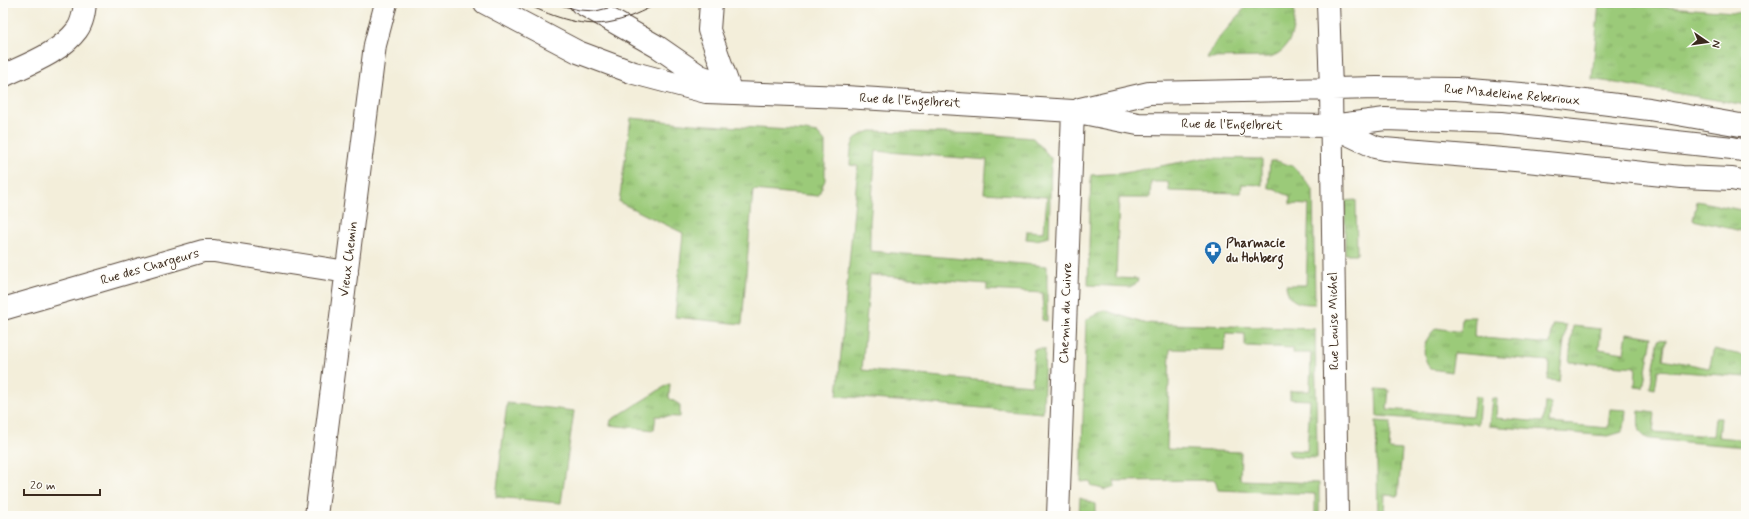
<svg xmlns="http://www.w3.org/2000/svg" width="1749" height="519" viewBox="0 0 1749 519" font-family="Mynerve,sans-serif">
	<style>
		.grass { fill: url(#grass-tufts); stroke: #6b7a4c }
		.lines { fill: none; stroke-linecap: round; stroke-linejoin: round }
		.minor-casing { stroke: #57473a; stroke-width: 24 }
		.minor { stroke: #fff; stroke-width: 22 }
		.tram { stroke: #3b2a1e; stroke-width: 1 }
		.labels { text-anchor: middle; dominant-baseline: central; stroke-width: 3; stroke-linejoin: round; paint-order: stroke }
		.street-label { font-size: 13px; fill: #3b2a1e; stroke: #fdfcf7 }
		.poi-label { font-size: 13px; font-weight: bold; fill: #3b2a1e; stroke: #fdfcf7; text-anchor: start }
	</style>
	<defs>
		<pattern id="grass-tufts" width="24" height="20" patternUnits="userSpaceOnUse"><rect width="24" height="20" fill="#9bca79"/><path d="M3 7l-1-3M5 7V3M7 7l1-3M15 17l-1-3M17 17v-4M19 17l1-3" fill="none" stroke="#80a463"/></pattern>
	</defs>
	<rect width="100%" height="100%" fill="#fdfcf7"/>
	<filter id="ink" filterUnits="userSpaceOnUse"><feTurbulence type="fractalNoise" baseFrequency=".025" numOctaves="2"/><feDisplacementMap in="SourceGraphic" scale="8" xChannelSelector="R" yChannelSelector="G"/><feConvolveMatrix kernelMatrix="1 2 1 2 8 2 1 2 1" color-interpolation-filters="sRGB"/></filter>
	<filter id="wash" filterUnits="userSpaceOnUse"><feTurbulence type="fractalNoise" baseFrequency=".012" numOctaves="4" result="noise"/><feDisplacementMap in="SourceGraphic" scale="16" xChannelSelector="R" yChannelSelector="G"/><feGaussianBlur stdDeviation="0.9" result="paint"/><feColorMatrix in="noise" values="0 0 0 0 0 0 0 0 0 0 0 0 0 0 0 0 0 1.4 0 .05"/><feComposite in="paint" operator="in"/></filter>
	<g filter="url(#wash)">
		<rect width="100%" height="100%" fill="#f3eeda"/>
		<!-- grass -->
		<path class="grass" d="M1249,3H1294C1295,23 1294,50 1270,57L1207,58L1215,43Z
			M1599,3H1636L1641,5L1746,13V105L1592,79Z
			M631,118L693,124L805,131L817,133L825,142V180L818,196L753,190L742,324L675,317L683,233L619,202Z
			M871,131L983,134L1033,138L1051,158L1049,237L1036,240L1026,239L1027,231L1044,232L1047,197L984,193L987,160L876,151L870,222V251L1047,266V321L1042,320L1043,293L987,290V284L870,275L862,370L1032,385L1034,349H1045L1043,413L837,396L858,166L850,165C851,146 850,137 871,131Z
			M1203,158L1262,159V185L1242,184L1241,193L1169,191L1168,182H1151L1150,198H1119L1116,278L1138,279L1137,283L1130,287L1088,285L1091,175L1124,173Z
			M1270,161H1277L1292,166L1299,172L1313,190L1315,304C1300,304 1288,303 1286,285H1306L1309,205L1290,204V196L1268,187Z
			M1356,200L1357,254H1345V201Z
			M1697,201L1746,211V232L1693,220Z
			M1104,310L1143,323L1315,329L1317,458L1293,457L1291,456L1288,450L1307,451L1310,400L1290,399V391H1310L1311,353H1292V348L1245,346V334L1226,333L1224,350L1170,349L1167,449L1241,452L1240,480L1319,483V516H1315V494L1218,490L1215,480L1114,481L1115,487L1106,490L1092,486L1090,481L1081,482L1086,320Z
			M1462,317H1475L1474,337L1550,344L1553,324L1566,325L1559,381L1548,380L1549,361L1454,353L1451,372L1431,369C1420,355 1423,340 1436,328L1461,332Z
			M1573,326L1601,329L1599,349L1624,353L1627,333L1652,337L1643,388L1635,387L1636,367L1569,362Z
			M1659,339L1666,340L1663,359L1709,368L1714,349L1746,356V377L1658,370L1655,389L1650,388Z
			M669,384H670L669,398L680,405V417L656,416L654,430L610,425L611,420Z
			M1376,389L1389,390L1387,409L1472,416L1475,396L1480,397L1478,424L1377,416Z
			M1492,398L1497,399L1496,418L1543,422L1545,403H1551L1549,423L1608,428L1610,409L1626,410L1625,423L1622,432L1608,436L1489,426Z
			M507,403L574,411L561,503L496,497Z
			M1639,411L1655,413L1653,432L1713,436L1715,418H1721L1719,437L1746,440V447L1649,439C1637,434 1638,423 1639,411Z
			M1376,421L1391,422L1389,449L1402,450L1398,496L1385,495L1384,516H1378Z
			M1080,498L1095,504V516H1079Z"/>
	</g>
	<g filter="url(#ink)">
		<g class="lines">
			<defs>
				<path id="minor" d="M485,3L578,52L634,73L706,92L845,97L1073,111L1138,124L1331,126L1385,119L1501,123L1732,148L1746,151
					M581,3L658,47L700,76L723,84
					M711,3L709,30L729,87
					M1328,3L1331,89L1337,516
					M3,76C28,64 60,53 77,30C83,22 84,12 85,3
					M1080,109L1149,93L1377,88L1456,89L1545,96L1649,109L1746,126
					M1331,126L1375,147L1384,149L1527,161L1682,177L1732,179L1746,182
					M3,309L203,251H214L347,272
					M316,516L375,45L386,3
					M1058,516L1073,111"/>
			</defs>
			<!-- minor casing -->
			<use href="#minor" class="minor-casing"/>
			<!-- minor -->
			<use href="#minor" class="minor"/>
			<!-- tram -->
			<path class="tram" d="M524,3C549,15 579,27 607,23C626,20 643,11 659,3
				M552,3L579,10L596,11L628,3"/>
		</g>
	</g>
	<!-- icons -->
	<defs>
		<symbol id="pharmacy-pin" viewBox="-11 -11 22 30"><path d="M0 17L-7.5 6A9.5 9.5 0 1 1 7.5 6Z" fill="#1f6fb2" stroke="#fdfcf7"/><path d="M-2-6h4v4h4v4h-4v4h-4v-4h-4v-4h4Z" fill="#fff"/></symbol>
	</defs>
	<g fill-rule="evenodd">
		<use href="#pharmacy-pin" x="1203" y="240" width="20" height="27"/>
	</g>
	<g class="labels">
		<!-- street labels -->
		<g class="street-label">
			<text transform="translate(1512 95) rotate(5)">Rue Madeleine Reberioux</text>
			<text transform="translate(910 101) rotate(3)">Rue de l'Engelbreit</text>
			<text transform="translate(1232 125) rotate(1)">Rue de l'Engelbreit</text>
			<text transform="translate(349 259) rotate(-83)">Vieux Chemin</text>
			<text transform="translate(150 267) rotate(-16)">Rue des Chargeurs</text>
			<text transform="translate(1066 313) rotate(-88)">Chemin du Cuivre</text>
			<text transform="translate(1334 321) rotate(-91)">Rue Louise Michel</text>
		</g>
		<!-- poi labels -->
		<g class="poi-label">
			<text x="1226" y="243">Pharmacie<tspan x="1226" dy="15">du Hohberg</tspan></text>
		</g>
	</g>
	<!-- margin -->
	<rect width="1749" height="519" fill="none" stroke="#fdfcf7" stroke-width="16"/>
	<!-- north arrow -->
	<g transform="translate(1707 42) rotate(103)" stroke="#fdfcf7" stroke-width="3" paint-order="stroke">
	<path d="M0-3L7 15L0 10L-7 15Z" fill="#3b2a1e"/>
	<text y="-6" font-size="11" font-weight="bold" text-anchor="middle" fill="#3b2a1e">N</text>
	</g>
	<!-- scale -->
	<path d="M24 489v6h76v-6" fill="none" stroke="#3b2a1e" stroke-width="2"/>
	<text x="30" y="489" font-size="12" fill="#3b2a1e" stroke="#fdfcf7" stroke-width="3" paint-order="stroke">20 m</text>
</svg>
